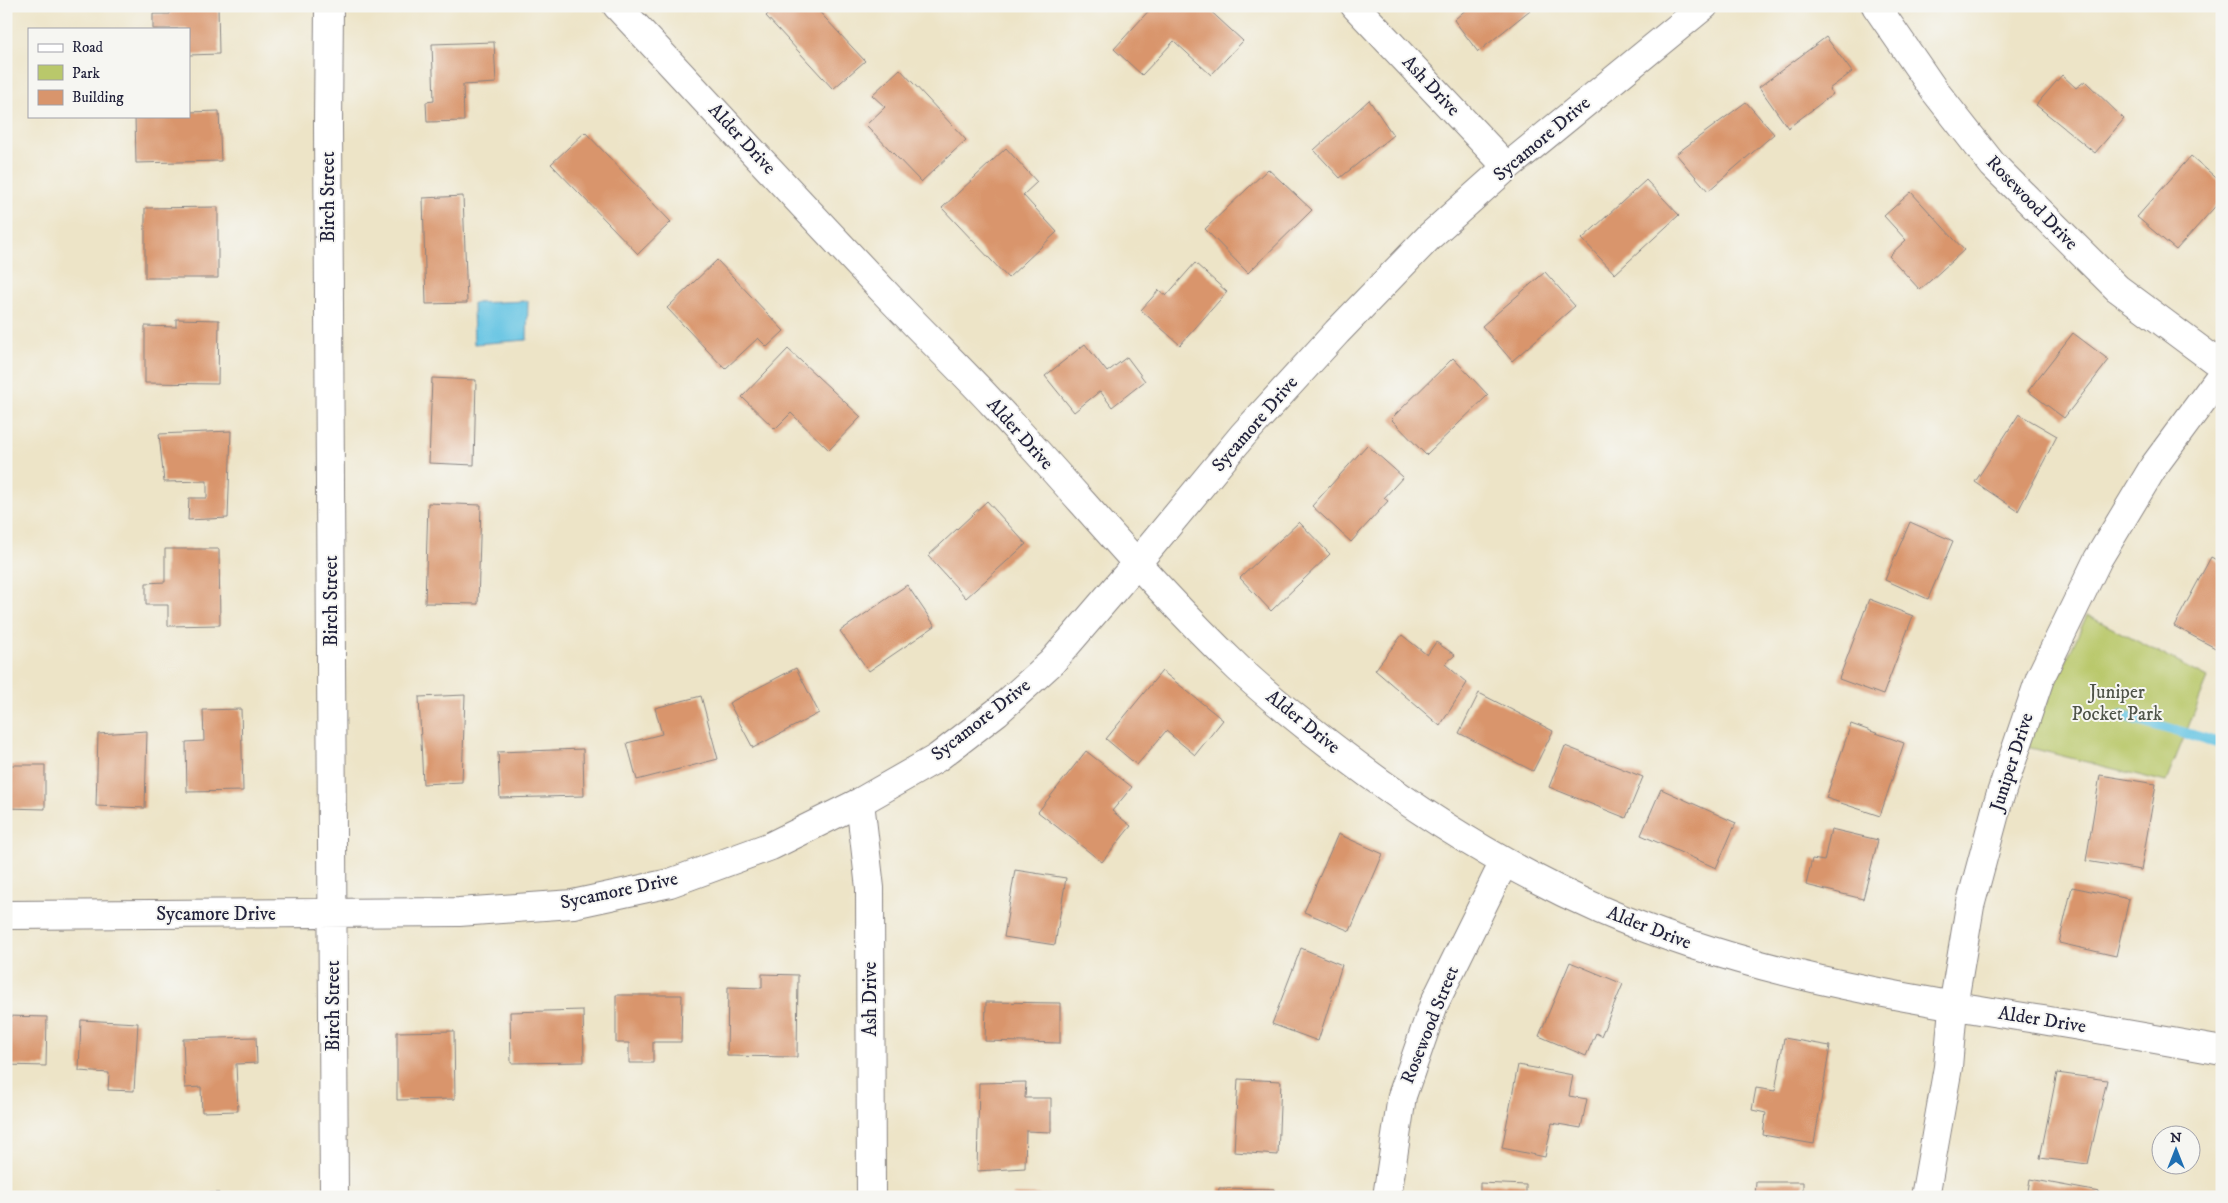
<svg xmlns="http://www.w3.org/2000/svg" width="2228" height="1203" viewBox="0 0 2228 1203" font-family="'IM FELL DW Pica',serif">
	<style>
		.green { fill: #b9c86b; stroke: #6e7553 }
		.water { fill: #65c4e3; stroke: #44738f }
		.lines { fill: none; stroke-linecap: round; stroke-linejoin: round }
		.stream { stroke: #65c4e3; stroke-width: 11 }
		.building { fill: #d9956c }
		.street-casing { stroke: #888381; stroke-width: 30 }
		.street { stroke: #fff; stroke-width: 28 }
		.labels { text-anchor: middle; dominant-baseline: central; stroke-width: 4; stroke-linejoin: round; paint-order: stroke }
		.street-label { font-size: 19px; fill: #22223b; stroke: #f6f6f2 }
		.park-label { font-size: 19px; fill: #4f5449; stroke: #f6f6f2 }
	</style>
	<rect width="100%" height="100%" fill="#f6f6f2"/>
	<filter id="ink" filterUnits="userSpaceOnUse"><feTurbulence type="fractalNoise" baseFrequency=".02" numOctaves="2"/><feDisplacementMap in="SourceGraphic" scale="10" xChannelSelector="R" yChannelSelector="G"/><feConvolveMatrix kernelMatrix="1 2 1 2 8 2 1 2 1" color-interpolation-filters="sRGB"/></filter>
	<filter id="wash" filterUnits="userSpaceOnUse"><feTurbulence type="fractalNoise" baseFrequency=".0096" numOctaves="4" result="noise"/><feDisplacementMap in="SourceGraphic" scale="20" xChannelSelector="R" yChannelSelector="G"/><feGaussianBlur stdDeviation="1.12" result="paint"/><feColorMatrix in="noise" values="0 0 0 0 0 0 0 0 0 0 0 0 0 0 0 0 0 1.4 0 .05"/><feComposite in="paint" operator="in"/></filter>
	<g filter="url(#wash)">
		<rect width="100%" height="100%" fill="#ede4c7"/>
		<!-- green -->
		<path class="green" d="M2087,615L2208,678L2166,782L2027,747Z"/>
		<!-- water -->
		<path class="water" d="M528,301L527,340L474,344L473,303Z"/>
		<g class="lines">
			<!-- stream -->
			<path class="stream" d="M2122,715L2222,744"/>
		</g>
		<g id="blocks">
			<!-- building -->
			<path class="building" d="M170,6H218L219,54L189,55V29H153V14H170Z
				M776,6H814L865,61L833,89L766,16Z
				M1153,6H1205L1243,41L1211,75L1174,41L1142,75L1114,49Z
				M1470,6H1535L1478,52L1454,20Z
				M1826,37L1852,72L1829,89L1833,94L1788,128L1759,87Z
				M494,42L496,83L463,85L464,121L427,122L426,102L434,101L432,44Z
				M900,69L966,140L921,182L866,125L885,107L872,95Z
				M2062,75L2076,88L2085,81L2124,119L2095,153L2036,105Z
				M1369,100L1393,135L1340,178L1314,150Z
				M1746,102L1774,134L1708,191L1676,154Z
				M219,111L221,161L136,163L135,116H189V112Z
				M585,132L671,222L638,254L551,164Z
				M1006,148L1037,182L1023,195L1057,232L1008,278L942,208Z
				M2191,156L2222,183V199L2176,250L2137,217Z
				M1268,169L1312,210L1248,273L1205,229Z
				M1646,180L1679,215L1615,274L1582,239Z
				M1911,192L1964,250L1920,290L1889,256L1906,240L1884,216Z
				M463,196L467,303L426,304L423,198Z
				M218,207V278H145V208Z
				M717,260L784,331L767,347L758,338L725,369L667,308Z
				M1195,263L1227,292L1180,345L1141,310L1159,290L1166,296Z
				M1545,272L1575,306L1512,361L1482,326Z
				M176,319L219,320L218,384L145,383V326L176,327Z
				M2073,333L2109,360L2064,418L2028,391Z
				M1085,344L1107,372L1127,357L1145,381L1112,407L1100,391L1074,412L1045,376Z
				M788,349L861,417L829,450L791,413L775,429L742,397Z
				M1453,358L1488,395L1426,455L1391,419Z
				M432,378L476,380L474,465L429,463Z
				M2019,414L2057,436L2018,511L1975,482Z
				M231,431L228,518L188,520L189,498H207V481L164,482L159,434Z
				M1367,445L1403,477L1384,498L1388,501L1351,542L1312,506Z
				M987,501L1026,544L966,598L928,556Z
				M428,503L481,505L478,604L425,603Z
				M1299,522L1330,554L1271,611L1240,578Z
				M1910,522L1953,541L1928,599L1885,580Z
				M165,549H219L220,625L168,626V605H146V583L165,582Z
				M2211,557L2222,563V645L2219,650L2174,626Z
				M907,585L935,626L869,671L840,631Z
				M1869,599L1913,616L1883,695L1839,679Z
				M1402,635L1427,655L1436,642L1455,655L1445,664L1467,683L1440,726L1375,670Z
				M796,668L819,713L753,748L729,703Z
				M1162,671L1223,720L1195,755L1166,731L1137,765L1106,739Z
				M1479,693L1553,731L1533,771L1459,733Z
				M465,695L462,782L423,784L419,697Z
				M701,696L718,759L637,780L627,743L662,734L655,708Z
				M241,709L243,791L187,792L186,742L204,741L203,710Z
				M1851,724L1904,743L1880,816L1826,798Z
				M147,731L145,808L96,806L98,734Z
				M1565,746L1643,777L1626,818L1549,787Z
				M583,749L584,796L500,798L498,752Z
				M1086,751L1132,787L1112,811L1131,826L1102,862L1038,812Z
				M6,765H45V809L6,808Z
				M2100,775L2156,784L2141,870L2086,861Z
				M1661,789L1736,823L1716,868L1641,835Z
				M1831,829L1878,840L1863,899L1806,885L1812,859L1824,861Z
				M1338,834L1383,854L1350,931L1304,912Z
				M1015,870L1066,878L1055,945L1004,937Z
				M2072,887L2129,899L2116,956L2059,943Z
				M1301,948L1342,965L1318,1041L1272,1024Z
				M1570,962L1623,984L1601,1036L1596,1033L1586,1056L1539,1036Z
				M762,974L798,975L797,1057L727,1056L728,987L762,988Z
				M616,995H682L681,1042H653V1063H629V1043H616Z
				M986,1002L1060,1003V1043L985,1041Z
				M583,1010L584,1062L511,1063L510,1012Z
				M6,1016L47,1017L46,1066L6,1065Z
				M81,1020L138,1023L134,1091L108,1090L109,1073L79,1071Z
				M454,1031L455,1099L397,1100V1032Z
				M256,1037L257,1063L236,1064L238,1111L202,1112L201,1087L185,1088L183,1039Z
				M1784,1038L1830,1046L1814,1144L1763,1135L1766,1113L1752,1110L1756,1088L1775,1091Z
				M1518,1065L1573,1075L1569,1096L1587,1099L1581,1128L1552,1123L1545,1157L1502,1148Z
				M2057,1073L2107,1080L2088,1164L2040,1158Z
				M1238,1079L1281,1081L1278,1155L1234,1152Z
				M1026,1082L1025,1098H1051V1132L1026,1131L1025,1168L977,1171L979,1083Z
				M2030,1179L2099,1192L2098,1197H2027Z
				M1756,1182H1803V1197H1755Z
				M1480,1183L1526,1185V1197H1480Z
				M1219,1188L1274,1189V1197H1218Z
				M168,1193H219V1197H168Z
				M757,1193V1197H712V1194Z
				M1013,1194L1053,1195V1197H1013Z"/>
		</g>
	</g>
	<g filter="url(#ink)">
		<use href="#blocks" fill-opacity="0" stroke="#888381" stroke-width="1"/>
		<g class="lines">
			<defs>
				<path id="street" d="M329,6L328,125L334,1197
					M617,6C708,103 798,201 890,298C924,334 960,368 994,405C1076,492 1151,585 1238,668C1272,700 1308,728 1346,757C1426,818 1508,869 1601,910C1748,974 1898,997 2055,1022C2111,1031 2166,1041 2222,1051
					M1355,6L1507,167
					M1876,6L1934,90L1993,165L2117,288L2222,366
					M860,802L870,888L871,1197
					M6,915L459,912L573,904L670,883L771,846L860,802L937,758L997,712L1052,662L1137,563L1243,435L1337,332L1430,236L1507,167L1704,6
					M1387,1197L1402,1096L1434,1004L1504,862
					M1925,1197L1948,1067L1953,1007L1970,906L1998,802L2040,678L2098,559L2154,466L2222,374"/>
			</defs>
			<!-- street casing -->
			<use href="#street" class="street-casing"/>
			<!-- street -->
			<use href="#street" class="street"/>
		</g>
	</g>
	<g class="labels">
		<!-- street labels -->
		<g class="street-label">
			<text transform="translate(1431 86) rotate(47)">Ash Drive</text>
			<text transform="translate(742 139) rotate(47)">Alder Drive</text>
			<text transform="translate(1542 139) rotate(-40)">Sycamore Drive</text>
			<text transform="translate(328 197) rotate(-90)">Birch Street</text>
			<text transform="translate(2032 203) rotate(46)">Rosewood Drive</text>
			<text transform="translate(1255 424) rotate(-49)">Sycamore Drive</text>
			<text transform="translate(1020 434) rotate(48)">Alder Drive</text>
			<text transform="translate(331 601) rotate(-90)">Birch Street</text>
			<text transform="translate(981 720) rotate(-38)">Sycamore Drive</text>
			<text transform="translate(1303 722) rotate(39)">Alder Drive</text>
			<text transform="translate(2012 762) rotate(-72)">Juniper Drive</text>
			<text transform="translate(619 891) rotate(-12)">Sycamore Drive</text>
			<text x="216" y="914">Sycamore Drive</text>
			<text transform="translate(1649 928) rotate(21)">Alder Drive</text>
			<text transform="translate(870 999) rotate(-90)">Ash Drive</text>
			<text transform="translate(333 1006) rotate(-90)">Birch Street</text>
			<text transform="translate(2042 1020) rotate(9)">Alder Drive</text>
			<text transform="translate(1430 1025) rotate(-68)">Rosewood Street</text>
		</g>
		<!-- park labels -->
		<g class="park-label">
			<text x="2117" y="692">Juniper<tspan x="2117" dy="22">Pocket Park</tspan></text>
		</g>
	</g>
	<!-- margin -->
	<rect width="2228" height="1203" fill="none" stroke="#f6f6f2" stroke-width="25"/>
	<!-- legend -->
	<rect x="28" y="28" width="162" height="90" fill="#f6f6f2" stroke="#a1a1a9"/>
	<rect x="38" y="44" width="25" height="8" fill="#ffffff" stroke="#a1a1a9"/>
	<text x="72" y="52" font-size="15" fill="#22223b">Road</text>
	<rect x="38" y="65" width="25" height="15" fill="#b9c86b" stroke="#a1a1a9"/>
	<text x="72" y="78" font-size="15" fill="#22223b">Park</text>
	<rect x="38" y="90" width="25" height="15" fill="#d9956c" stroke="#a1a1a9"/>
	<text x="72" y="102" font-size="15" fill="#22223b">Building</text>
	<!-- north arrow -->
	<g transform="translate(2176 1150)"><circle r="24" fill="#f6f6f2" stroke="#a1a1a9"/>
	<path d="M0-4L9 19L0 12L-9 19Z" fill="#1f6fb2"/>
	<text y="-8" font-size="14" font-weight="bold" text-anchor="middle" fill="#22223b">N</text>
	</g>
</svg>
